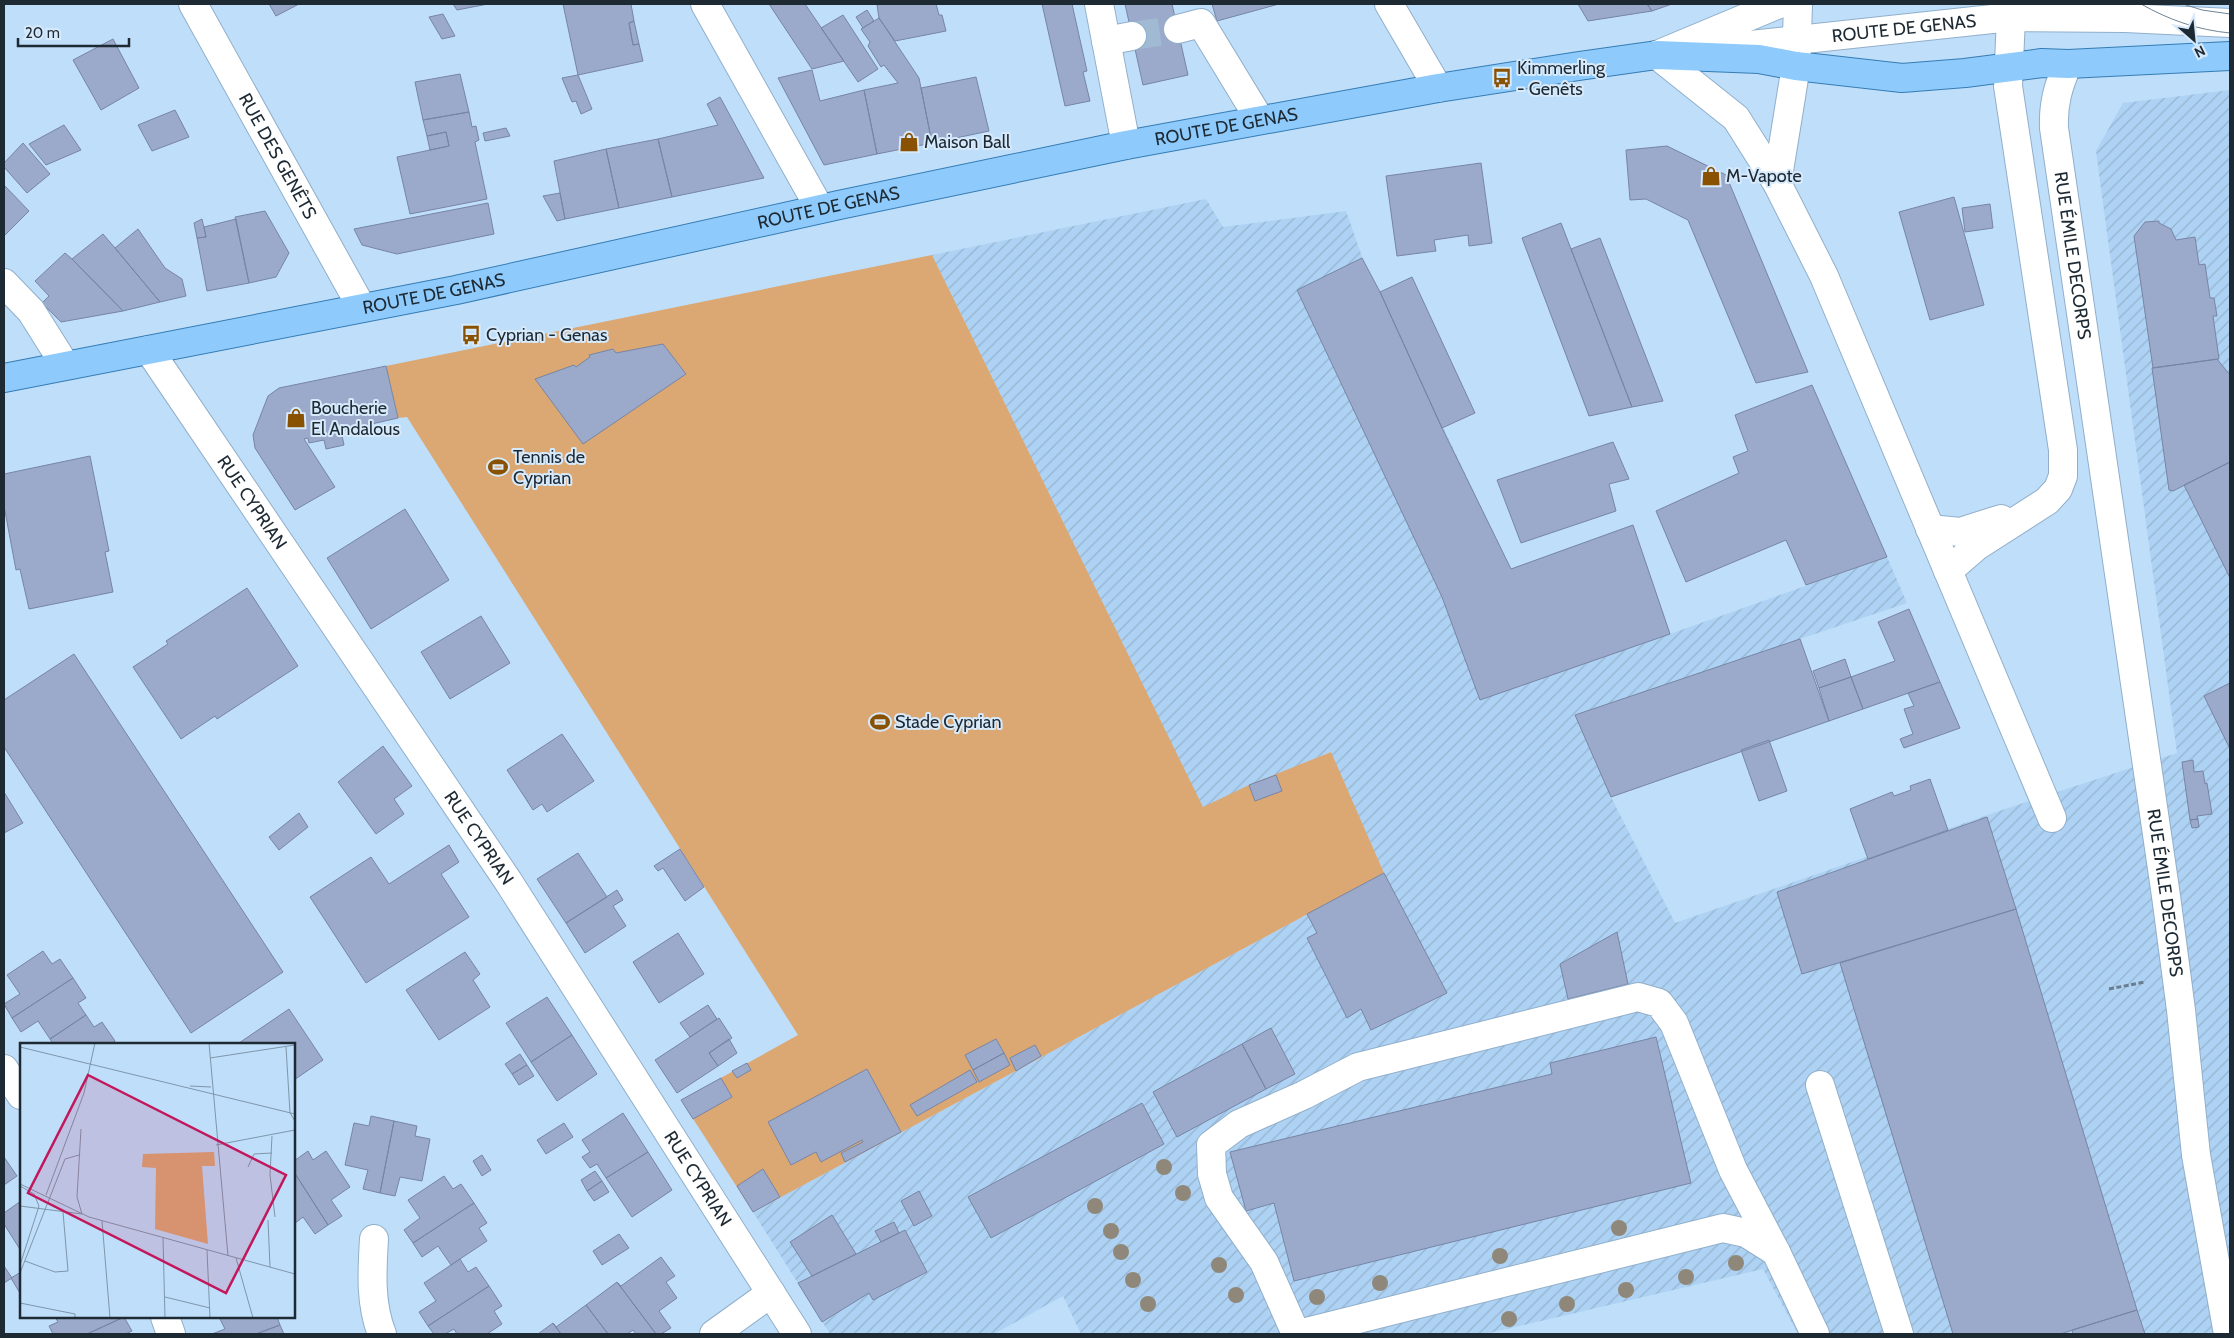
<svg xmlns="http://www.w3.org/2000/svg" width="2234" height="1338" viewBox="0 0 2234 1338" font-family="Cabin,sans-serif">
	<style>
		.industrial { fill: url(#industrial-furrows) }
		.grass { fill: #dba772 }
		.building { fill: #9baacb; stroke: #7785a5 }
		.lines { fill: none; stroke-linecap: round; stroke-linejoin: round }
		.minor-tunnel { stroke: #9fbad2; stroke-width: 28; stroke-dasharray: 28 14; stroke-linecap: butt }
		.minor-casing { stroke: #91afca; stroke-width: 30 }
		.major-casing { stroke: #357cb4; stroke-width: 30 }
		.path { stroke: #687d8f; stroke-width: 3; stroke-dasharray: 5 2.5; stroke-linecap: butt }
		.minor { stroke: #fff; stroke-width: 28 }
		.major { stroke: #8ecbfc; stroke-width: 28 }
		.tram { stroke: #6f8497; stroke-width: 1 }
		.tree { fill: #8f887a }
		.labels { text-anchor: middle; dominant-baseline: central; stroke-width: 4; stroke-linejoin: round; paint-order: stroke }
		.street-label { font-size: 18px; fill: #1d2933; stroke: #d7eafb }
		.poi-label { font-size: 18px; fill: #1d2933; stroke: #d7eafb; text-anchor: start }
		.inset-road { fill: none; stroke: #7e96aa; stroke-width: 1 }
		.view { fill: #c2185b; fill-opacity: 0.15; stroke: #c2185b; stroke-width: 2.5 }
		.inset-edge { fill: none; stroke: #1d2933; stroke-width: 2.5 }
	</style>
	<defs>
		<pattern id="industrial-furrows" width="10" height="10" patternUnits="userSpaceOnUse" patternTransform="scale(1.25)"><rect width="10" height="10" fill="#aed2f3"/><path d="M-1 1l2-2M0 10L10 0M9 11l2-2" fill="none" stroke="#95b4d1"/></pattern>
	</defs>
	<rect width="100%" height="100%" fill="#bfdefa"/>
	<!-- industrial -->
	<path class="industrial" d="M2230,90V1334H1798L1763,1269L1485,1334H1081L1063,1296L994,1334H830L753,1212L1384,873L1330,752L1203,808L932,255L1206,199L1223,227L1346,211L1364,262L1511,569L1633,525L1670,634L1887,557L1907,603L1800,639L1829,721L1611,797L1675,923L2005,809L2177,753L2096,151L2123,103Z"/>
	<!-- grass -->
	<path class="grass" d="M932,255L1203,807L1249,785L1331,752L1384,873L753,1212L681,1100L798,1035L407,417L398,418L386,366Z"/>
	<!-- building -->
	<path class="building" d="M269,4H299L276,16Z
		M453,4H488L457,10Z
		M563,4H631L634,21L629,23L633,45L639,44L643,61L578,75Z
		M769,4H805L844,61L812,69Z
		M882,4H936L939,15H942L946,31L895,41L879,18L877,5Z
		M1042,4H1072L1087,71L1083,72L1090,101L1065,106Z
		M1125,4H1172L1188,75L1143,85Z
		M1212,4H1279L1217,21Z
		M1578,4H1647L1652,11L1588,21Z
		M1647,4H1672L1652,11Z
		M867,10L874,21L863,28L856,17Z
		M443,14L455,36L442,39L429,17Z
		M843,15L878,69L858,82L821,28Z
		M879,18L919,78L932,143L877,154L864,90L898,83L884,65L881,67L868,46L870,42L861,29Z
		M634,21L639,44L633,45L629,23Z
		M113,39L139,88L101,110L73,60Z
		M812,70L820,101L864,90L877,154L824,165L778,78Z
		M460,74L469,112L423,120L415,82Z
		M578,75L592,109L581,114L576,101L572,102L562,78Z
		M976,77L989,131L932,143L921,88Z
		M720,97L764,178L672,197L658,139L718,125L707,104Z
		M175,110L189,137L152,151L138,125Z
		M469,112L472,127L476,126L479,140L475,142L487,199L410,214L397,157L449,146L446,132L427,136L423,120Z
		M64,125L81,150L46,165L29,144Z
		M506,128L510,136L485,141L483,133Z
		M446,132L449,146L430,150L427,136Z
		M658,139L672,197L619,208L606,149Z
		M23,143L50,174L27,193L4,167V163Z
		M1667,146L1726,175L1808,372L1756,383L1688,220L1646,199L1630,200L1626,150Z
		M606,149L619,208L565,219L554,161Z
		M1481,163L1492,243L1469,246L1468,235L1434,240L1436,251L1397,256L1386,176Z
		M5,186L29,211L4,236V188Z
		M560,193L565,219L557,221L543,196Z
		M1954,197L1984,305L1930,320L1899,212Z
		M488,203L494,234L397,254L362,245L354,229Z
		M1990,204L1993,228L1965,232L1962,208Z
		M265,211L289,253L276,277L249,283L235,217Z
		M202,219L206,237L197,238L194,223Z
		M236,219L249,283L207,291L197,238L206,237L204,227Z
		M2159,221V223L2171,229L2176,240L2195,237L2199,265L2205,264L2210,298H2214L2217,316H2213L2219,359L2153,368L2134,236L2145,222Z
		M1561,223L1571,249L1632,407L1589,416L1522,238Z
		M138,229L165,268L182,279L186,296L160,302L115,248Z
		M103,234L115,248L160,302L123,311L72,259Z
		M1600,238L1663,401L1632,407L1571,249Z
		M65,253L72,259L123,311L61,322L42,303L49,296L35,281Z
		M1362,258L1380,292L1442,428L1511,569L1633,525L1670,634L1480,700L1442,597L1297,290Z
		M1412,277L1475,413L1442,428L1380,292Z
		M663,344L686,374L583,444L535,379L574,365L576,367L590,357L589,355L613,349L616,353Z
		M2217,359L2230,375V462L2173,491L2169,490L2152,368Z
		M386,366L398,418L341,431L344,445L326,449L324,440L309,443L308,438L304,439L335,487L295,510L255,448L253,435L268,396L279,388Z
		M1812,385L1887,557L1806,585L1786,540L1686,582L1656,511L1739,473L1733,457L1748,451L1735,415Z
		M1613,442L1629,479L1609,484L1616,511L1521,543L1497,480Z
		M90,456L109,551L105,552L113,592L29,609L20,569L16,570L4,506V474Z
		M2230,462V578L2184,485Z
		M405,509L449,580L371,629L327,558Z
		M247,588L298,666L217,719L215,716L181,739L133,667L168,644L166,641Z
		M1909,609L1940,682L1863,709L1851,677L1895,661L1878,622Z
		M481,616L510,663L450,699L421,652Z
		M1800,639L1829,721L1611,797L1575,715Z
		M74,654L283,972L191,1033L4,747V700Z
		M1845,659L1851,677L1819,688L1813,671Z
		M1851,677L1863,709L1829,721L1819,688Z
		M1940,682L1960,728L1904,748L1900,739L1913,734L1904,709L1914,706L1908,693Z
		M2230,683V749L2204,696Z
		M562,734L594,781L547,812L542,804L533,810L507,770Z
		M1769,740L1787,791L1759,801L1741,750Z
		M383,746L412,786L394,799L404,814L376,834L338,782Z
		M2193,760L2194,772L2203,771L2205,784L2207,783L2212,814L2197,816L2198,819L2190,820L2182,762Z
		M1276,775L1282,791L1255,801L1249,785Z
		M1930,779L1948,830L1868,859L1850,809L1892,792L1894,796L1911,790L1910,786Z
		M4,792L23,823L4,833Z
		M299,813L308,827L279,850L269,837Z
		M1987,817L2016,909L1802,974L1777,892Z
		M2198,819L2199,827L2192,828L2190,820Z
		M449,845L459,862L441,874L469,917L366,983L310,897L371,857L389,884Z
		M680,849L704,887L685,901L663,868L658,871L654,866Z
		M578,853L607,897L566,923L537,879Z
		M1384,873L1447,993L1371,1030L1361,1009L1347,1018L1307,938L1317,933L1307,914Z
		M617,890L623,900L613,906L626,926L585,953L566,923Z
		M2016,909L2137,1310L2060,1334H1953L1840,963Z
		M1617,932L1628,984L1568,999L1560,964Z
		M678,933L704,974L659,1003L633,962Z
		M43,951L52,964L60,959L73,978L12,1018L4,1004L20,994L7,975Z
		M465,952L480,974L473,980L490,1007L439,1040L406,990Z
		M73,978L86,998L78,1003L86,1015L50,1039L38,1021L21,1032L12,1018Z
		M547,997L572,1035L531,1062L506,1023Z
		M708,1005L717,1019L690,1037L680,1023Z
		M289,1009L323,1060L294,1080V1044L239,1043Z
		M86,1015L94,1027L102,1022L115,1041L110,1044H53L50,1039Z
		M719,1018L732,1038L709,1053L718,1066L677,1093L655,1060Z
		M1271,1028L1295,1074L1266,1089L1242,1044Z
		M572,1035L597,1074L557,1101L531,1062Z
		M1656,1037L1691,1183L1294,1281L1274,1203L1246,1211L1230,1152L1552,1074L1550,1063Z
		M729,1039L737,1053L718,1066L709,1053Z
		M996,1039L1004,1053L973,1070L965,1055Z
		M1242,1044L1266,1089L1177,1137L1153,1092Z
		M1035,1045L1041,1056L1016,1071L1010,1058Z
		M1004,1053L1010,1065L979,1082L973,1070Z
		M520,1054L527,1065L512,1074L505,1064Z
		M747,1063L751,1070L737,1078L732,1071Z
		M527,1065L534,1076L519,1085L512,1074Z
		M867,1069L901,1132L845,1162L841,1153L863,1142L862,1140L821,1162L816,1152L791,1165L768,1122Z
		M970,1070L977,1082L917,1116L910,1105Z
		M721,1078L732,1097L693,1119L681,1100Z
		M1142,1103L1164,1144L991,1238L968,1197Z
		M623,1113L648,1152L606,1178L597,1164L590,1168L582,1157L590,1152L582,1140Z
		M371,1116L394,1121L380,1193L363,1189L368,1170L345,1165L354,1123L369,1126Z
		M394,1121L417,1126L415,1136L430,1139L422,1181L400,1177L395,1196L380,1193Z
		M564,1123L573,1137L546,1154L537,1140Z
		M308,1151L313,1160L326,1151L350,1187L331,1200L342,1216L328,1225L294,1172V1161Z
		M648,1152L672,1190L632,1217L606,1178Z
		M482,1155L491,1170L482,1176L473,1161Z
		M4,1157L17,1176L4,1185Z
		M763,1169L780,1197L753,1212L737,1186Z
		M595,1171L602,1181L587,1191L581,1180Z
		M294,1172L328,1225L315,1234L303,1217L294,1224Z
		M444,1176L453,1189L461,1184L474,1203L413,1243L404,1230L420,1218L408,1200Z
		M602,1181L609,1192L594,1201L587,1191Z
		M919,1191L932,1216L914,1226L901,1201Z
		M21,1201V1251L4,1224V1213Z
		M474,1203L487,1223L479,1228L487,1241L451,1265L438,1246L422,1257L413,1243Z
		M832,1215L856,1254L812,1276L790,1242Z
		M894,1222L899,1233L881,1242L875,1231Z
		M905,1230L927,1272L873,1300L869,1293L822,1322L798,1283Z
		M619,1234L629,1248L602,1265L593,1251Z
		M661,1257L675,1276L666,1282L677,1298L659,1311L671,1328L661,1334H656L617,1282L621,1286Z
		M460,1259L468,1272L476,1267L489,1286L428,1326L419,1312L436,1301L424,1283Z
		M4,1266L12,1278L4,1283Z
		M21,1272V1295L11,1278Z
		M617,1282L656,1334H636L633,1330L627,1334H608L586,1305Z
		M489,1286L502,1306L494,1311L502,1324L487,1334H457L454,1329L445,1334H434L428,1326Z
		M586,1305L608,1334H561L553,1323L556,1327Z
		M2137,1310L2145,1334H2073L2072,1330Z
		M55,1317H124L87,1334H53L49,1326L58,1322Z
		M124,1317L132,1331L125,1334H87Z
		M219,1317H277L280,1325L256,1334H212L225,1329Z
		M553,1323L561,1334H538Z
		M280,1325L284,1334H256Z"/>
	<g class="lines">
		<!-- minor-tunnel -->
		<path class="minor-tunnel" d="M1132,36L1178,29"/>
		<defs>
			<g id="minor">
				<path id="s1" d="M193,4L362,308"/>
				<path d="M705,4L820,209"/>
				<path d="M1099,4L1126,145"/>
				<path d="M1389,4L1438,88"/>
				<path d="M1178,29L1201,23L1260,120"/>
				<path d="M1106,41L1132,36"/>
				<path id="s2" d="M1713,49L2011,17L2125,18L2230,23"/>
				<path d="M1657,55L1736,118L1777,183L1824,276L2052,818"/>
				<path d="M1657,55L1779,4"/>
				<path id="s3" d="M2068,64C2058,86 2053,104 2054,128L2166,896L2181,1010L2196,1155L2228,1334"/>
				<path d="M1777,183L1796,66L1798,4"/>
				<path d="M4,283L31,311L65,365"/>
				<path id="s4" d="M149,350L508,881L797,1334"/>
				<path d="M1930,529L1960,532L2001,519"/>
				<path d="M1948,571L1977,546L2047,501L2058,489L2063,476V450L2008,86L2011,17L2009,4"/>
				<path d="M4,1069L21,1095"/>
				<path d="M1820,1085L1899,1334"/>
				<path d="M374,1239C372,1272 370,1304 382,1334"/>
				<path d="M165,1317L171,1334"/>
				<path d="M714,1334L771,1293"/>
				<path d="M1296,1334L1264,1262L1219,1198L1212,1174L1211,1145L1239,1124L1304,1095L1358,1067L1638,997L1659,1003L1674,1023L1733,1170L1776,1252"/>
				<path d="M1298,1334L1723,1228L1746,1233L1776,1252L1815,1334"/>
			</g>
			<g id="major">
				<path id="s5" d="M4,378L456,290L839,205L1126,145L1438,88L1579,66L1657,55L1759,59L1796,66L1902,78L1965,73L2042,63L2068,64L2230,56"/>
			</g>
		</defs>
		<!-- minor casing -->
		<use href="#minor" class="minor-casing"/>
		<!-- major casing -->
		<use href="#major" class="major-casing"/>
		<!-- path -->
		<path class="path" d="M2109,989L2145,982"/>
		<!-- minor -->
		<use href="#minor" class="minor"/>
		<!-- major -->
		<use href="#major" class="major"/>
		<!-- tram -->
		<path class="tram" d="M2141,4C2169,20 2198,30 2230,33
			M2183,4L2202,10L2230,14"/>
	</g>
	<!-- trees -->
	<g class="tree">
		<circle cx="1164" cy="1167" r="8"/>
		<circle cx="1183" cy="1193" r="8"/>
		<circle cx="1095" cy="1206" r="8"/>
		<circle cx="1619" cy="1228" r="8"/>
		<circle cx="1111" cy="1231" r="8"/>
		<circle cx="1121" cy="1252" r="8"/>
		<circle cx="1500" cy="1256" r="8"/>
		<circle cx="1736" cy="1263" r="8"/>
		<circle cx="1219" cy="1265" r="8"/>
		<circle cx="1686" cy="1277" r="8"/>
		<circle cx="1133" cy="1280" r="8"/>
		<circle cx="1380" cy="1283" r="8"/>
		<circle cx="1626" cy="1290" r="8"/>
		<circle cx="1236" cy="1295" r="8"/>
		<circle cx="1317" cy="1297" r="8"/>
		<circle cx="1148" cy="1304" r="8"/>
		<circle cx="1567" cy="1304" r="8"/>
		<circle cx="1509" cy="1319" r="8"/>
	</g>
	<!-- icons -->
	<defs>
		<symbol id="bus-bare" viewBox="-9 -9 18 18"><path d="M-5-6H5V4H4V6H2V4H-2V6H-4V4H-5ZM-3.5-4V0h7V-4ZM-3.5 1.2v1.5H-2V1.2ZM2 1.2v1.5H3.5V1.2Z" fill="#895202" stroke="#d7eafb" stroke-width="2.5" paint-order="stroke"/></symbol>
		<symbol id="shop-bare" viewBox="-9 -9 18 18"><path d="M-5-2.5h2.3a2.7 3.5 0 0 1 5.4 0H5L5.5 6h-11ZM-1.5-2.5h3a1.5 2.3 0 0 0-3 0Z" fill="#895202" stroke="#d7eafb" stroke-width="2.5" paint-order="stroke"/></symbol>
		<symbol id="stadium-bare" viewBox="-9 -9 18 18"><path d="M0-5a6.5 5 0 1 0 0 10a6.5 5 0 1 0 0-10ZM-3.5-1.8h7v3.6h-7Z" fill="#895202" stroke="#d7eafb" stroke-width="2.5" paint-order="stroke"/></symbol>
	</defs>
	<g fill-rule="evenodd">
		<use href="#bus-bare" x="1488" y="64" width="28" height="28"/>
		<use href="#shop-bare" x="895" y="128" width="28" height="28"/>
		<use href="#shop-bare" x="1697" y="162" width="28" height="28"/>
		<use href="#bus-bare" x="457" y="321" width="28" height="28"/>
		<use href="#shop-bare" x="282" y="404" width="28" height="28"/>
		<use href="#stadium-bare" x="484" y="453" width="28" height="28"/>
		<use href="#stadium-bare" x="866" y="708" width="28" height="28"/>
	</g>
	<g class="labels">
		<!-- street labels -->
		<g class="street-label">
			<text stroke="none"><textPath href="#s2" startOffset="192">ROUTE DE GENAS</textPath></text>
			<text stroke="none"><textPath href="#s5" startOffset="1248">ROUTE DE GENAS</textPath></text>
			<text stroke="none"><textPath href="#s1" startOffset="174">RUE DES GENÊTS</textPath></text>
			<text stroke="none"><textPath href="#s5" startOffset="842">ROUTE DE GENAS</textPath></text>
			<text stroke="none"><textPath href="#s3" startOffset="195">RUE ÉMILE DECORPS</textPath></text>
			<text stroke="none"><textPath href="#s5" startOffset="438">ROUTE DE GENAS</textPath></text>
			<text stroke="none"><textPath href="#s4" startOffset="184">RUE CYPRIAN</textPath></text>
			<text stroke="none"><textPath href="#s4" startOffset="589">RUE CYPRIAN</textPath></text>
			<text stroke="none"><textPath href="#s3" startOffset="839">RUE ÉMILE DECORPS</textPath></text>
			<text stroke="none"><textPath href="#s4" startOffset="994">RUE CYPRIAN</textPath></text>
		</g>
		<!-- poi labels -->
		<g class="poi-label">
			<text x="1517" y="68">Kimmerling<tspan x="1517" dy="21">- Genêts</tspan></text>
			<text x="924" y="142">Maison Ball</text>
			<text x="1726" y="176">M-Vapote</text>
			<text x="486" y="335">Cyprian - Genas</text>
			<text x="311" y="408">Boucherie<tspan x="311" dy="21">El Andalous</tspan></text>
			<text x="513" y="457">Tennis de<tspan x="513" dy="21">Cyprian</tspan></text>
			<text x="895" y="722">Stade Cyprian</text>
		</g>
	</g>
	<!-- overview -->
	<g transform="translate(20 1043)">
		<rect width="275" height="275" fill="#bfdefa"/>
		<path d="M194,109L195,123H182L188,201L135,186L136,125L122,124L123,111Z" fill="#dba772"/>
		<path class="inset-road" d="M189,0L208,213M0,4L275,71M266,4L270,70L275,78M190,15L275,2M170,43L191,44M252,93L250,132L255,174M196,102L275,87M228,124L234,111L252,110M0,141L69,174L275,231M0,143L14,151L19,163L0,222M26,152L64,50L75,0M0,163L62,171L57,154L61,86M248,177L250,224M82,178L90,275M143,195L145,275M187,207L190,275M216,215L233,275M5,218L35,229L48,228L43,169M0,230L45,116L59,112M145,254L190,265M0,260L55,271V275"/>
		<path class="view" d="M68,32L266,132L206,250L8,150Z"/>
		<rect width="275" height="275" class="inset-edge"/>
	</g>
	<!-- border -->
	<rect width="2234" height="1338" fill="none" stroke="#1d2933" stroke-width="10"/>
	<!-- north arrow -->
	<g transform="translate(2194 40) rotate(153)" stroke="#d7eafb" stroke-width="4" paint-order="stroke">
	<path d="M0-4L9 19L0 12L-9 19Z" fill="#1d2933"/>
	<text y="-8" font-size="14" font-weight="bold" text-anchor="middle" fill="#1d2933">N</text>
	</g>
	<!-- scale -->
	<path d="M18 38v8h111v-8" fill="none" stroke="#1d2933" stroke-width="2.5"/>
	<text x="25" y="38" font-size="15" fill="#1d2933" stroke="#d7eafb" stroke-width="4" paint-order="stroke">20 m</text>
</svg>
